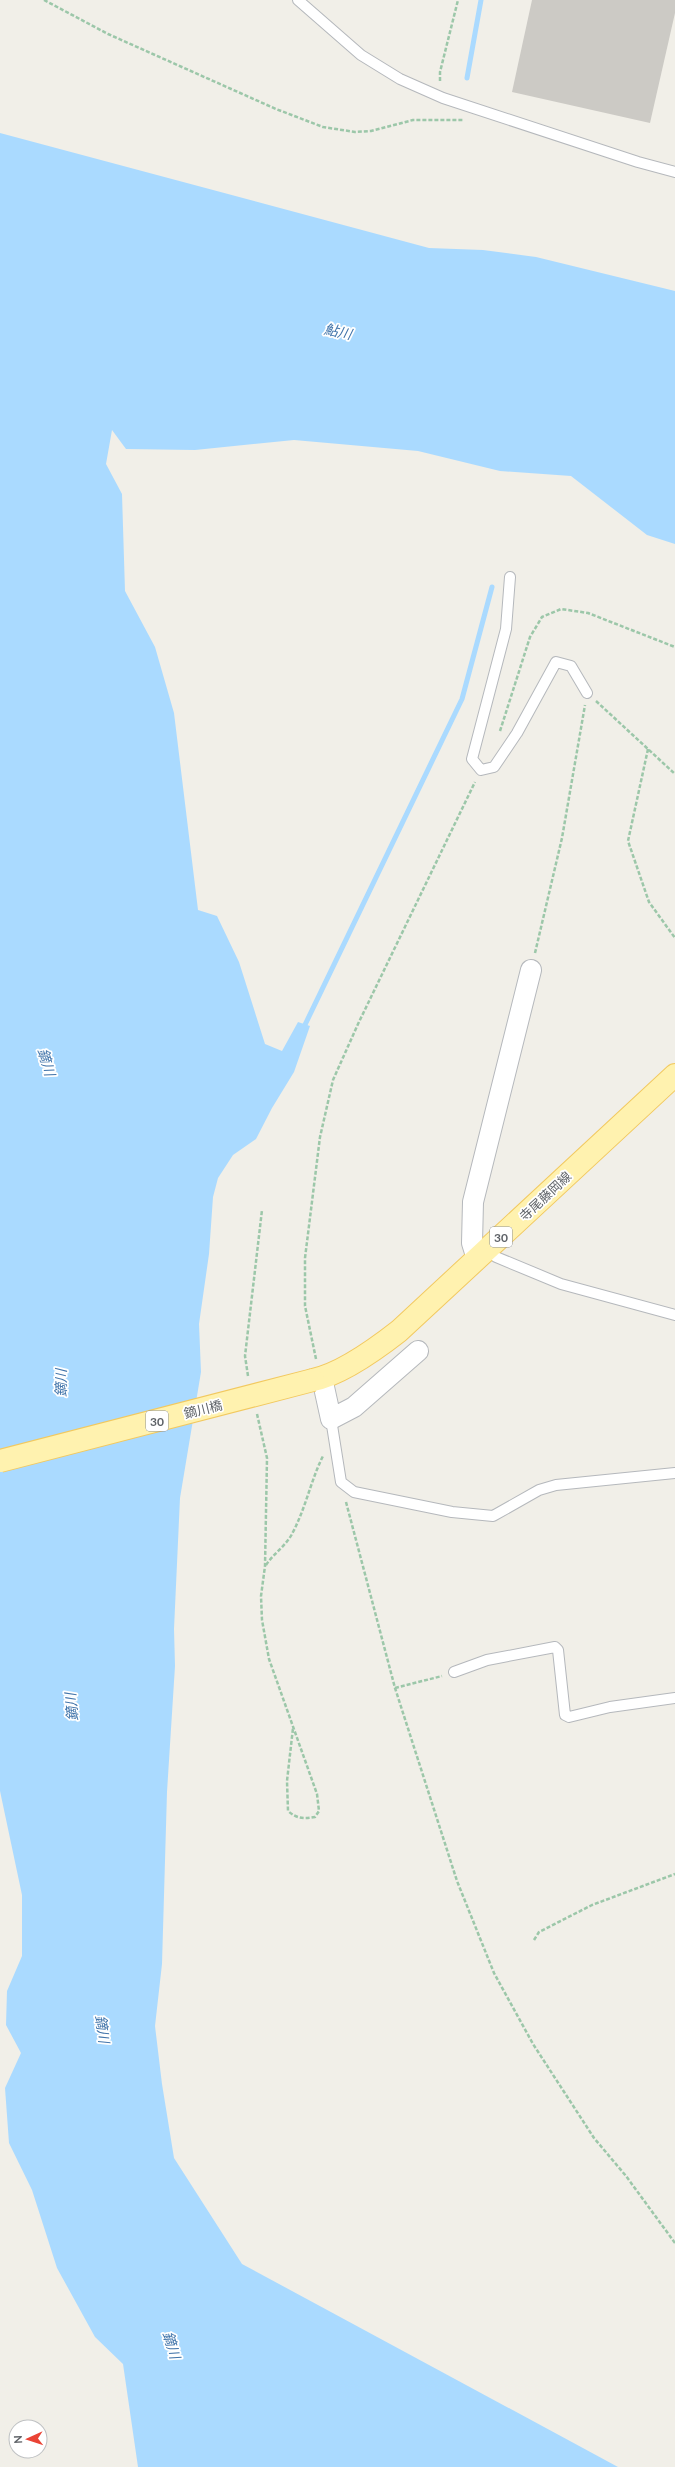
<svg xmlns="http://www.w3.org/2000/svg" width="675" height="2467" viewBox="0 0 675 2467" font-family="Lato,'Noto Sans JP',sans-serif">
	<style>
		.water { fill: #aadaff }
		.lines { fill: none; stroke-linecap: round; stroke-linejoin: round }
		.stream { stroke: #aadaff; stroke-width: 5 }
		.building { fill: #cccac5 }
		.lane-casing { stroke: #b5b8bc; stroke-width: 12 }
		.street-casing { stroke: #b5b8bc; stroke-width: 22 }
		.primary-casing { stroke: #f2c960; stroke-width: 24 }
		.path { stroke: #9cc7a9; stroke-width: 2.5; stroke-dasharray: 4 2; stroke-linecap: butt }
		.lane { stroke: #fff; stroke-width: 10 }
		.street { stroke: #fff; stroke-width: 20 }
		.primary { stroke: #fff2af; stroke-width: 22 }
		.primary-bridge-casing { stroke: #f2c960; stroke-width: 24; stroke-linecap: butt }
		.primary-bridge { stroke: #fff2af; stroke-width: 22 }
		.labels { text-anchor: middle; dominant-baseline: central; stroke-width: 3.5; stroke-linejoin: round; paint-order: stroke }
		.shield { fill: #fff; stroke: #8f9295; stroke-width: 1 }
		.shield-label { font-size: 12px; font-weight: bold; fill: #5f6368 }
		.street-label { font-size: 13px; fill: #5f6368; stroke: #fff }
		.water-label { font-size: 14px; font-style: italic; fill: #4174aa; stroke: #fff }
	</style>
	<rect width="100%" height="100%" fill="#f1efe8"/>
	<!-- water -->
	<path class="water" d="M0,133L429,248L483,250L536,257L675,291V544L647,535L571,476L500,471L418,451L294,440L195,450L126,449L112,430L106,464L122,494L125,591L155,647L174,713L198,910L217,916L239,962L265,1044L282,1051L298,1022L310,1026L294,1072L272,1108L256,1139L233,1155L218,1178L213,1197L209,1254L199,1324L201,1372L180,1498L174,1629L175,1666L167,1792L162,1964L155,2026L162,2084L174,2158L242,2264L618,2467H138L123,2364L95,2337L57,2268L32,2190L9,2143L5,2088L21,2053L6,2025L7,1991L22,1956V1895L0,1791Z"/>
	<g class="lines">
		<!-- stream -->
		<path class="stream" d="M467,78L481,0
			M302,1031L462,699L492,587"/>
	</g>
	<!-- building -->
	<path class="building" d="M532,0H675V13L650,123L512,92Z"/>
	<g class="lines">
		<defs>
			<path id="lane" d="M298,0L361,55L400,79L443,98L638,162L675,172
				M510,577L506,629L472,759L481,770L494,767L517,733L556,662L571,666L587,693
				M488,1249L496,1257L561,1284L675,1315
				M331,1419L341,1482L354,1492L452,1512L493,1516L539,1490L556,1485L675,1473
				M454,1672L487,1660L555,1647L558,1650L565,1715L569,1717L610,1707L675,1698"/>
			<path id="street" d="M477,1259L472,1243L473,1202L531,970
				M322,1378L331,1419L354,1407L418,1351"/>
			<path id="primary" d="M313,1380C342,1374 376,1349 399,1331L675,1075"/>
		</defs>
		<!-- lane casing -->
		<use href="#lane" class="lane-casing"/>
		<!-- street casing -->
		<use href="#street" class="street-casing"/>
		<!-- primary casing -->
		<use href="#primary" class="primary-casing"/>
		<!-- path -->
		<path class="path" d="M44,0L108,34L276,109L323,127L355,132L371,131L413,120H463
			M440,81V72L458,0
			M596,701L675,774
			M500,731L530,637L542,617L561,609L588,613L675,647
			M648,749L628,841L649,902L675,938
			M535,953L562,838L585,705
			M316,1359L305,1306V1258L320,1137L333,1080L358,1024L475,782
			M248,1376L245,1356L262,1210
			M257,1414L267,1458L265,1566L261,1596L262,1620L269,1659L317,1794L319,1811L315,1817C304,1819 297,1819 288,1811L287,1781L293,1728
			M346,1502L395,1688L457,1881L494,1973L533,2044L594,2138L626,2176L675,2243
			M266,1565C274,1553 287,1545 293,1532C306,1507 311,1480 323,1456
			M395,1688L442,1676
			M534,1940L539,1932L592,1905L675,1874"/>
		<!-- lane -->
		<use href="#lane" class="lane"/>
		<!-- street -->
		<use href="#street" class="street"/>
		<!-- primary -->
		<use href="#primary" class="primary"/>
		<defs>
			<path id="primary-bridge" d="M0,1461L313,1380"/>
		</defs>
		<!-- primary-bridge casing -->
		<use href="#primary-bridge" class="primary-bridge-casing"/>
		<!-- primary-bridge -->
		<use href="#primary-bridge" class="primary-bridge"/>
	</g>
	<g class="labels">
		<!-- shield labels -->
		<g class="shield">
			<rect x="490" y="1227" width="22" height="20" rx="3"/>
			<rect x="146" y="1411" width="22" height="20" rx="3"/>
		</g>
		<g class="shield-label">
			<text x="501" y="1237">30</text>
			<text x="157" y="1421">30</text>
		</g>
		<!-- street labels -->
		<g class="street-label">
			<text transform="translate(545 1196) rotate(-43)">寺尾藤岡線</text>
			<text transform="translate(203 1409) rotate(-14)">鏑川橋</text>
		</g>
		<!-- water labels -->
		<g class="water-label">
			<text transform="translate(338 331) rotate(12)">鮎川</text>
			<text transform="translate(47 1062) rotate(74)">鏑川</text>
			<text transform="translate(60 1383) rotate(-90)">鏑川</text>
			<text transform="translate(71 1707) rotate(-95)">鏑川</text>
			<text transform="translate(103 2029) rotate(82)">鏑川</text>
			<text transform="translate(172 2345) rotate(73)">鏑川</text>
		</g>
	</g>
	<!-- north arrow -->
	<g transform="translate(28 2439) rotate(267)"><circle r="19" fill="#ffffff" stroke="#bfc1c3"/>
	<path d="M0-3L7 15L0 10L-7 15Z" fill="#ea4335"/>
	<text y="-6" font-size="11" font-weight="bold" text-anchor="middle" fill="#5f6368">N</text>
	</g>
</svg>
